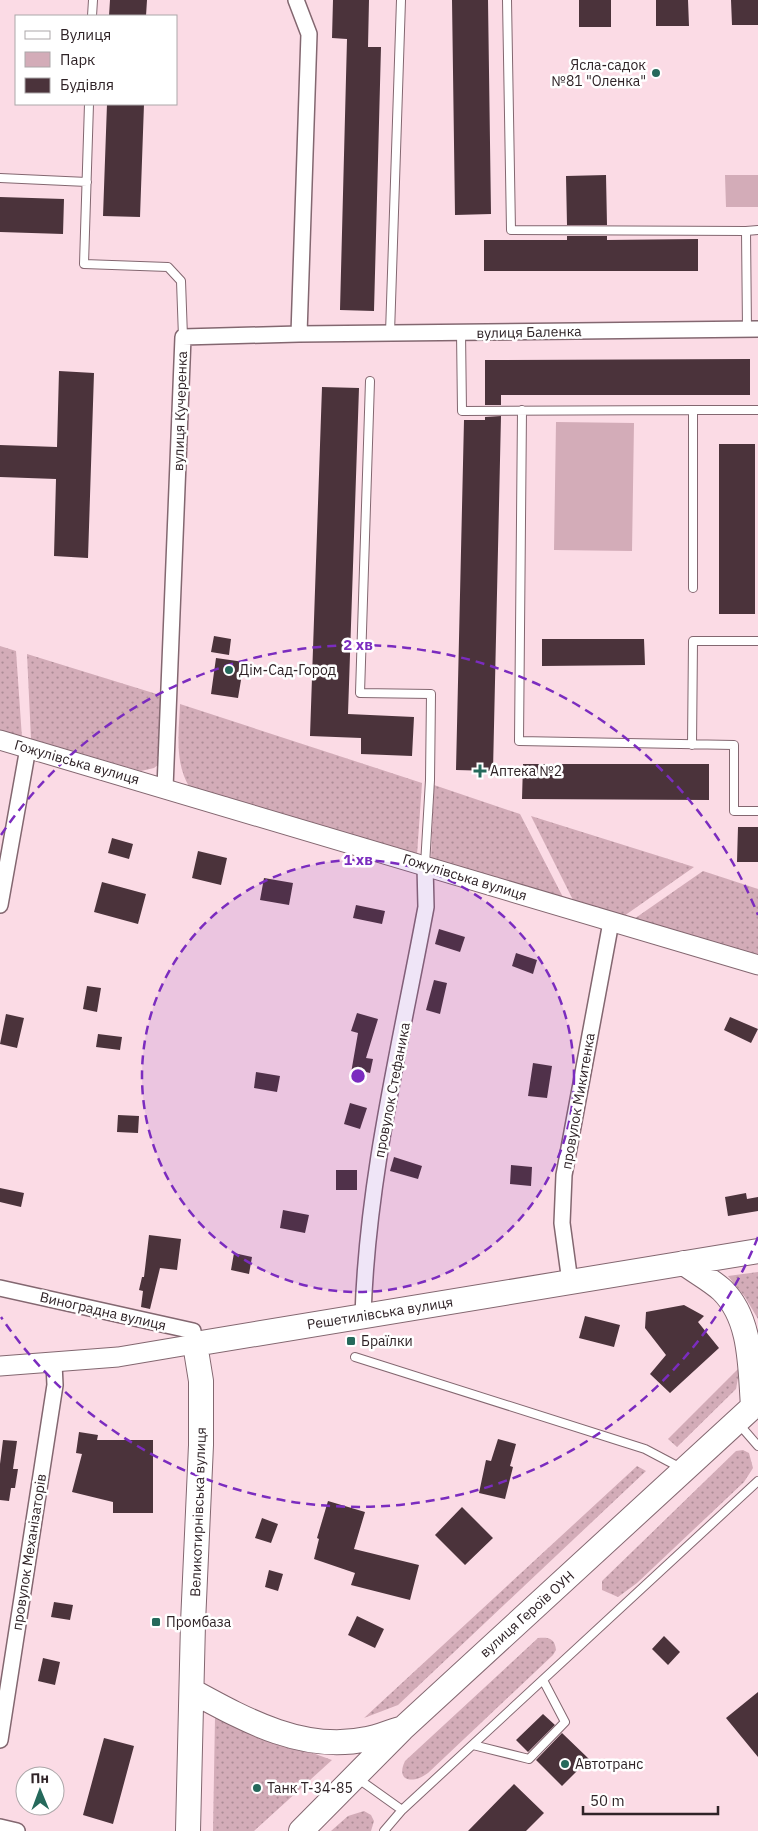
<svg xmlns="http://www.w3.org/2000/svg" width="758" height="1831" viewBox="0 0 758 1831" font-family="'IBM Plex Sans',sans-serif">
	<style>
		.grass { fill: url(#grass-dots) }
		.green { fill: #d3acb8 }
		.building { fill: #4b333b }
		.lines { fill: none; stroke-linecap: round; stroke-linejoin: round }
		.service-casing { stroke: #836770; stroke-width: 10 }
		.minor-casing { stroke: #836770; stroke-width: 18 }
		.tertiary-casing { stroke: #836770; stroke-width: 21 }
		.primary-casing { stroke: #836770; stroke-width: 26 }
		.service { stroke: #fff; stroke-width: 8 }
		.minor { stroke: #fff; stroke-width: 15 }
		.tertiary { stroke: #fff; stroke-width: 19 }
		.primary { stroke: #fff; stroke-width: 24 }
		.ring { fill: none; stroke: #7b2cbf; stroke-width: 2.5; stroke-dasharray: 9 6 }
		.poi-dot { fill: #25695b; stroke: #fff; stroke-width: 2 }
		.labels { text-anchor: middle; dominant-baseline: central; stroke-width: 5; stroke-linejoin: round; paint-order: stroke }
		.poi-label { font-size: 14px; fill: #2f2327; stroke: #fff; text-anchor: start }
		.street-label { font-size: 14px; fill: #2f2327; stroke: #fff }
		.centre { fill: #7b2cbf; stroke: #fff; stroke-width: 2.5 }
		.ring-label { font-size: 15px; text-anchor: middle; font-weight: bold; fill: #7b2cbf; stroke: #fff; stroke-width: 5; stroke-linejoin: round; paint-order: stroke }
	</style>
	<defs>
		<pattern id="grass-dots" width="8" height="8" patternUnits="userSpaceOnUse" patternTransform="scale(1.25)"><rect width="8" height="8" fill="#d3acb8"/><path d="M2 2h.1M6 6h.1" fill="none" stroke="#ac8c96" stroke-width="1.8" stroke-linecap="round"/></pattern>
	</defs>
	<rect width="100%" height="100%" fill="#fbdbe5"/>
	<!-- grass -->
	<path class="grass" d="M0,646L16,651L22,738L0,731Z
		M27,654L163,696L159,764L154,768L141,771L31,739Z
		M180,704L422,783L417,855L190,788C174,763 179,732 180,704Z
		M434,785L520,814L565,901L431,859Z
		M531,816L694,867L624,916L574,902Z
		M703,871L758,889V957L634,919Z
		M758,1272V1319L745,1297L728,1276Z
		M740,1367L736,1389L677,1447L668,1439Z
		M743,1450L749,1453L753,1468L744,1482L637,1583L618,1597L602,1590V1581L736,1451Z
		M637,1466L646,1471L398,1705L364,1718Z
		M538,1638C548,1637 555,1638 556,1650L553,1655L428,1773C414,1784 395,1782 405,1761Z
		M215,1718L332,1760L254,1831H213Z
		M364,1811L371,1815L374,1821L371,1831H331L348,1816Z"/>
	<!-- green -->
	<path class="green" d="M725,175H758V207H726Z
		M556,422L634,423L632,551L554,550Z"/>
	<!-- building -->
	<path class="building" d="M110,0H147L146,16H109Z
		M333,0H369L368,47H381L374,311L340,310L347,39L332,38Z
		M452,0H488L491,214L455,215Z
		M579,0H611V27H579Z
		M656,0H688L689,26H656Z
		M731,0H758V25H732Z
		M107,104H144L140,217L103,216Z
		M606,175L607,225H567L566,176Z
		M0,197L64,199L63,234L0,232Z
		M567,236H607V240L698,239V271H484V240H567Z
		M750,359V395H501V405H485V360Z
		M59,371L94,373L88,558L54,556L56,479L0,477V445L57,447Z
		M322,387L359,388L348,714L414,717L412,756L361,754V738L310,736Z
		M501,416L493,771L456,770L464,420H485V417Z
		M719,444H755V614H719Z
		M214,636L231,639L229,655L211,652Z
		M542,639H644L645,665L542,666Z
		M216,658L244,662L238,698L211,694Z
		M523,764H709V800L522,799Z
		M738,827H758V862H737Z
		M112,838L133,844L129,859L108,853Z
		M198,851L227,858L221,885L192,878Z
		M264,878L293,883L289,905L260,900Z
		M102,882L146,894L138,924L94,912Z
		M356,905L385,911L382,924L353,918Z
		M439,929L465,937L460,952L435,944Z
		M516,953L537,960L533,974L512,966Z
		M434,980L447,983L440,1014L426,1010Z
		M87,986L101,988L97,1012L83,1009Z
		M357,1013L378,1019L366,1058L373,1059L370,1073L362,1071L361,1075L351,1073L358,1033L351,1031Z
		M6,1014L24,1018L17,1048L0,1044Z
		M730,1017L758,1029L751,1043L724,1030Z
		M98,1034L122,1037L120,1050L96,1047Z
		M533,1063L552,1066L547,1098L528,1096Z
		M256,1072L280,1076L277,1092L254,1088Z
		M350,1103L367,1108L360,1129L344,1124Z
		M118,1115L139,1116L138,1133L117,1132Z
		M394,1157L422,1166L418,1179L390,1171Z
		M511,1165L532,1167L531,1186L510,1184Z
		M336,1170H357V1190H336Z
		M0,1188L24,1193L21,1207L0,1202Z
		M746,1193L747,1199L758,1197V1211L728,1216L725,1197Z
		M283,1210L309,1215L305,1233L280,1228Z
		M149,1235L181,1239L177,1270L160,1268L150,1309L141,1307L143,1291L139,1290L142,1277H144Z
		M234,1253L252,1257L249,1274L231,1270Z
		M684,1305L704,1316L698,1322L719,1348L670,1393L650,1374L666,1355L645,1328L646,1312Z
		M585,1316L620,1325L614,1347L579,1338Z
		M79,1432L98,1435L97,1440H153V1513H113V1502L72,1492L82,1454L76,1453Z
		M498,1439L516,1444L510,1466L513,1467L505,1499L479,1493L486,1460L491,1461Z
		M3,1440L17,1441L13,1469H18L15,1488H11L9,1501L0,1500V1464Z
		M328,1501L365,1512L354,1549L419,1565L410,1600L351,1585L355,1573L314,1559L319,1539L317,1538Z
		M462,1507L493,1538L465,1565L435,1535Z
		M262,1518L278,1524L271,1543L255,1538Z
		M269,1570L283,1574L278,1591L265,1587Z
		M54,1602L73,1605L70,1620L51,1617Z
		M357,1616L384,1629L375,1648L348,1635Z
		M664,1636L680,1652L668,1665L652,1649Z
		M43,1658L60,1662L55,1685L38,1681Z
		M758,1692V1757L726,1718Z
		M543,1714L555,1725L528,1752L516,1740Z
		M562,1733L589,1759L562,1786L536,1760Z
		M104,1738L134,1746L113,1824L83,1815Z
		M514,1784L544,1813L526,1831H468Z"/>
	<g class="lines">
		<defs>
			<path id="service" d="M507,0L511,230L746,231
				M92,16L93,0
				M89,104L84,264L168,267L181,281L183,337
				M0,178L87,182
				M747,329L746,231L758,230
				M461,332L462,411L693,410
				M390,333L401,0
				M370,381L360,693L431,694L430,780L425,865
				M522,410L519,741L734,745V811H758
				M693,588V410H758
				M692,745L693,641H758
				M355,1357L645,1449L681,1468
				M738,1423L758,1446
				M473,1745L529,1759L565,1722L543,1680
				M357,1778L402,1810L758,1481
				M384,1831L402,1810"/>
			<path id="minor" d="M299,334L758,329
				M165,788L183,337L299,334L309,34L296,0
				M0,905L28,748
				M570,1282L562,1223L564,1175L611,922
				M0,1288L193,1331L195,1344
				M363,1316C367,1179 401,1042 426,907L425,865
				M0,1740L55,1385L54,1363
				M0,1827L17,1831"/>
			<path id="tertiary" d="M0,740L758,965
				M0,1366L118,1357L195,1344"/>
			<path id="primary" d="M684,1263C696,1272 711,1280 722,1290C752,1319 750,1368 753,1406
				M192,1691C245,1720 304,1753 367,1739C378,1737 389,1732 400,1729
				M188,1831L193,1623L201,1445V1381L195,1344L758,1251
				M301,1831L402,1729L758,1402"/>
		</defs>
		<!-- service casing -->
		<use href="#service" class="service-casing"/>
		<!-- minor casing -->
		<use href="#minor" class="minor-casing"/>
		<!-- tertiary casing -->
		<use href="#tertiary" class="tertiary-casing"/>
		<!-- primary casing -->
		<use href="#primary" class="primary-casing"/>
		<!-- service -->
		<use href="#service" class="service"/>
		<!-- minor -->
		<use href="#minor" class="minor"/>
		<!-- tertiary -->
		<use href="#tertiary" class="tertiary"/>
		<!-- primary -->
		<use href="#primary" class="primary"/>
	</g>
	<!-- distance rings -->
	<circle cx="358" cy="1076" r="216" fill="#7b2cbf" fill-opacity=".12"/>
	<g class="ring">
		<circle cx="358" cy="1076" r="216"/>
		<path d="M758 1237A431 431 0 0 1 1 1317M1 835A431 431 0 0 1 758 915"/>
	</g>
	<!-- markers -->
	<g class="poi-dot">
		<circle cx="656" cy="73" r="5"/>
		<circle cx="229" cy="670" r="5"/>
		<path d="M477.5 763.5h5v5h5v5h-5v5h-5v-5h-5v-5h5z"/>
		<rect x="346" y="1336" width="10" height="10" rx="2.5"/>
		<rect x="151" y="1617" width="10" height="10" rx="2.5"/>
		<circle cx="565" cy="1764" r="5"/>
		<circle cx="257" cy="1788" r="5"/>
	</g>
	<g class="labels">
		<!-- poi labels -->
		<g class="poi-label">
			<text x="646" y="65" text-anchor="end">Ясла-садок<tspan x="646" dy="16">№81 "Оленка"</tspan></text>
			<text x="239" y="670">Дім-Сад-Город</text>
			<text x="490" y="771">Аптека №2</text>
			<text x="361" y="1341">Браїлки</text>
			<text x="166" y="1622">Промбаза</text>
			<text x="575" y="1764">Автотранс</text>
			<text x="267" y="1788">Танк Т-34-85</text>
		</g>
		<!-- street labels -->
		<g class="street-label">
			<text transform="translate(529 332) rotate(-1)">вулиця Баленка</text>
			<text transform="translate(180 411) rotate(-88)">вулиця Кучеренка</text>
			<text transform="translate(77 762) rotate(16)">Гожулівська вулиця</text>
			<text transform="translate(465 877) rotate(17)">Гожулівська вулиця</text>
			<text transform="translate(392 1090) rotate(-79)">провулок Стефаника</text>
			<text transform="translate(578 1101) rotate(-80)">провулок Микитенка</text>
			<text transform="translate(103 1311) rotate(13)">Виноградна вулиця</text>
			<text transform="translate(380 1313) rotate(-9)">Решетилівська вулиця</text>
			<text transform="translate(198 1512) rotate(-88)">Великотирнівська вулиця</text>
			<text transform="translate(29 1552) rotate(-81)">провулок Механізаторів</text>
			<text transform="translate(527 1614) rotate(-42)">вулиця Героїв ОУН</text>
		</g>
	</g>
	<circle cx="358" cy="1076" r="8" class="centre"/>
	<g class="ring-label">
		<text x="358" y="650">2 хв</text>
		<text x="358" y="865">1 хв</text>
	</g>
	<!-- legend -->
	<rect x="15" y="15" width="162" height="90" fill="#ffffff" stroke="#aca7a9"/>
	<rect x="25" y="31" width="25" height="8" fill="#ffffff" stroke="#aca7a9"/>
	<text x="60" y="40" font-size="15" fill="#2f2327">Вулиця</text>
	<rect x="25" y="52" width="25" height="15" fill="#d3acb8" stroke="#aca7a9"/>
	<text x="60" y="65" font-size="15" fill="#2f2327">Парк</text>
	<rect x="25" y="78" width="25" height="15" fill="#4b333b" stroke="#aca7a9"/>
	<text x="60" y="90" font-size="15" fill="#2f2327">Будівля</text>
	<!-- north arrow -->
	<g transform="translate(40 1791) rotate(359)"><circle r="24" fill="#ffffff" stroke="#aca7a9"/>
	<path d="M0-4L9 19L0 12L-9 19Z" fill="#25695b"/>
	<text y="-8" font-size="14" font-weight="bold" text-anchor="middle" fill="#2f2327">Пн</text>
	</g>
	<!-- scale -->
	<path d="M583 1806v8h135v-8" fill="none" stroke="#2f2327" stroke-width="2.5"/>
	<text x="590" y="1806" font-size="15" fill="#2f2327" stroke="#ffffff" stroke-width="4" paint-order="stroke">50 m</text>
</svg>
